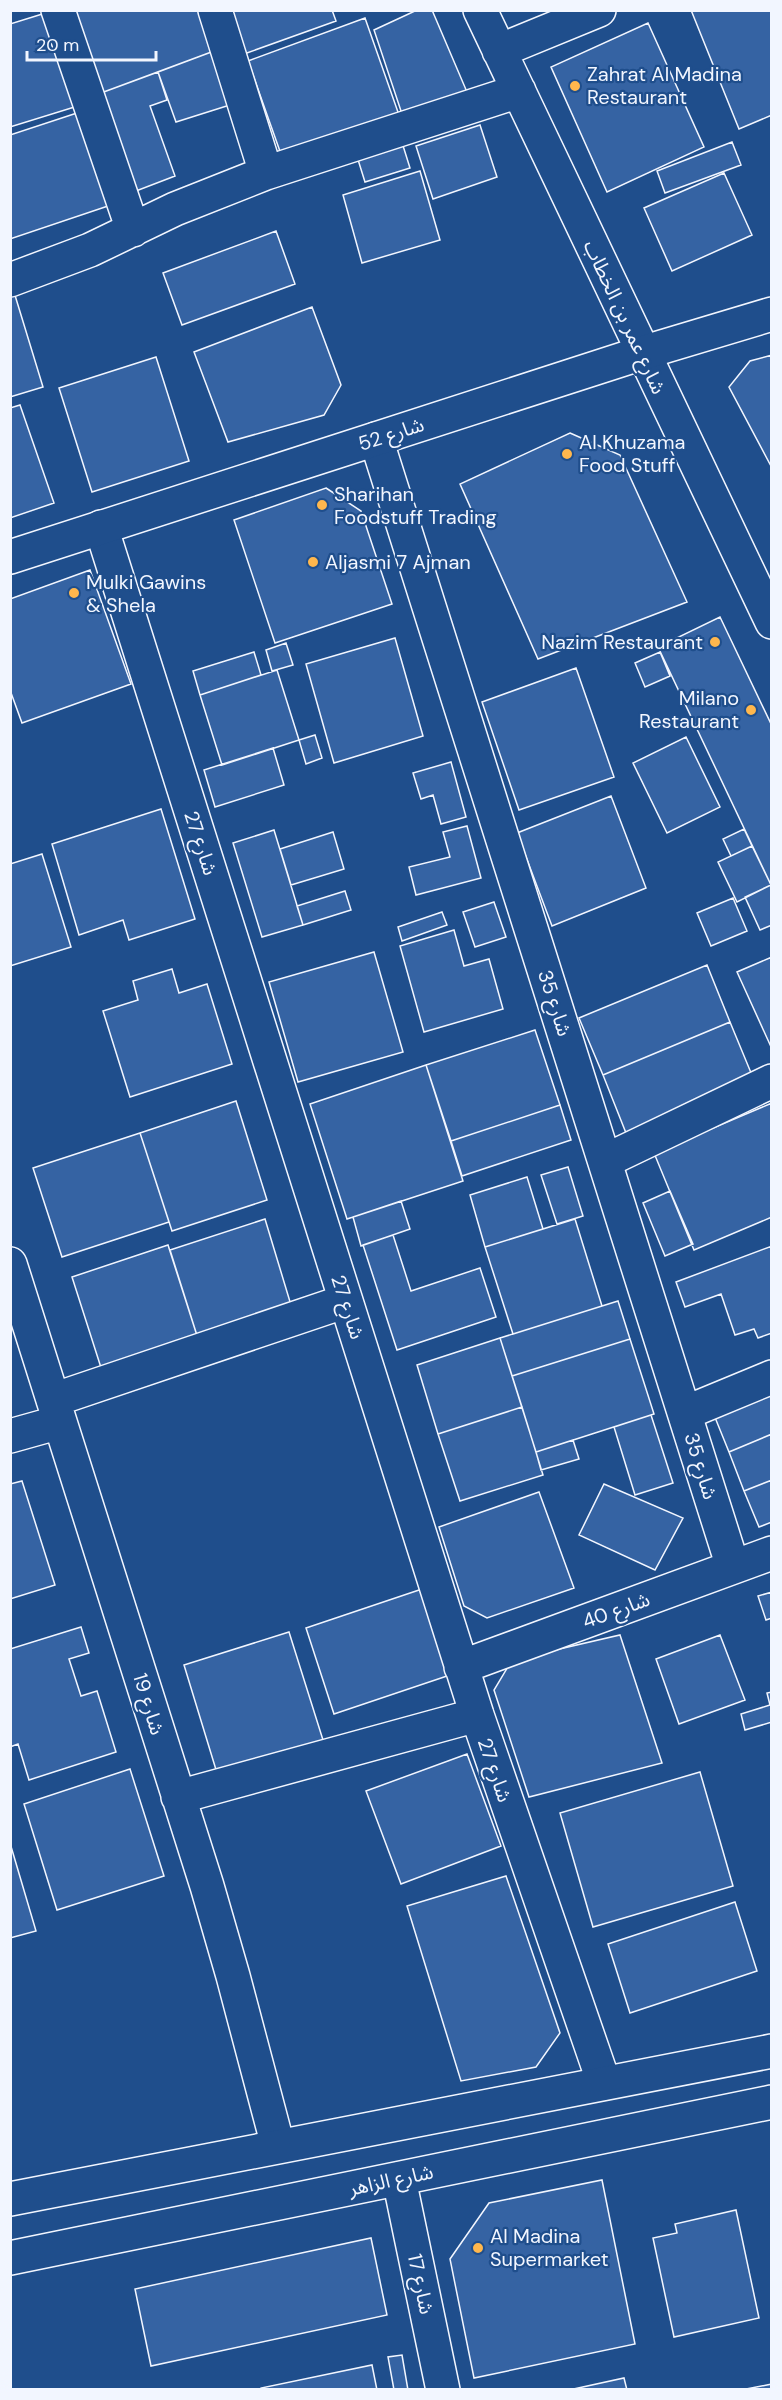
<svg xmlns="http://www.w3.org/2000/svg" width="782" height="2400" viewBox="0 0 782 2400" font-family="'DM Sans','Noto Sans Arabic',sans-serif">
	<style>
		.building { fill: #3563a3; stroke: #f2f6ff; stroke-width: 1.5 }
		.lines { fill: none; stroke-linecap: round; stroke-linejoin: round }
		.minor-casing { stroke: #f2f6ff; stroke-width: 36 }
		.major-casing { stroke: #f2f6ff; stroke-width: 36 }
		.minor { stroke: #1f4e8c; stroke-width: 33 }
		.major { stroke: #1f4e8c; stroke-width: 33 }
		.poi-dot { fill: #ffb74d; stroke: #1f4e8c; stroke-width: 2 }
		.labels { text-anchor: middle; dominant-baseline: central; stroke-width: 4.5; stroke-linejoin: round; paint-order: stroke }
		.poi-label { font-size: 20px; fill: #f2f6ff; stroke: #1f4e8c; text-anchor: start }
		.street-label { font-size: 20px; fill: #f2f6ff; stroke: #1f4e8c }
	</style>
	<rect width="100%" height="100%" fill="#1f4e8c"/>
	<!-- building -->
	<path class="building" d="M72,10H199L214,51L101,93Z
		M228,10H332L336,21L244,54Z
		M417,10H432L467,92L404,120L374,30Z
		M691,10H772V115L739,129Z
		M52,11L81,105L10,127V24Z
		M365,18L399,115L282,157L248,61Z
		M648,23L704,147L607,192L551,67Z
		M214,51L233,104L176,122L158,72Z
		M158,72L167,100L150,106L175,176L136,191L101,93Z
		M80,112L111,205L10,239V135Z
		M480,125L497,177L433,199L416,146Z
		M400,136L410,168L365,182L355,150Z
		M732,142L741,165L665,193L657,171Z
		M420,171L440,240L362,263L343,195Z
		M724,173L752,235L672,271L644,208Z
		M276,231L295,284L182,325L163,273Z
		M14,292L43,387L10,397V293Z
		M312,307L341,385L324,415L228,442L194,352Z
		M772,355V468L729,387L750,361Z
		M156,357L189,461L92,492L59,388Z
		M20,405L54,503L10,518V408Z
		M570,433L620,455L687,602L538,659L460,484Z
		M326,488L361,511L392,604L275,643L234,520Z
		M90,570L131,684L22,723L10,690V599Z
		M720,617L772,726V887L658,647Z
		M395,638L423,736L334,763L306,664Z
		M286,643L293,665L272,671L266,650Z
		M254,652L261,675L200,695L193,671Z
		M660,652L670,676L645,687L635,663Z
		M576,668L614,777L519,810L482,702Z
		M277,670L299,740L222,765L200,695Z
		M315,735L322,758L306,764L299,740Z
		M686,737L720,807L667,833L633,763Z
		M273,748L284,785L215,807L204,770Z
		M451,762L466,817L441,824L433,795L421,799L413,773Z
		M611,796L646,888L552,926L517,833Z
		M161,809L195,919L129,940L123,920L79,935L52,844Z
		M467,826L481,878L416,895L409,867L450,857L443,832Z
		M744,829L752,846L731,856L723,839Z
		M274,830L303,925L262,937L233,843Z
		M333,832L344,869L291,885L280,849Z
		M752,846L771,885L737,902L718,862Z
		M42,854L71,947L10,966V864Z
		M771,885L772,925L760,930L745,897Z
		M345,891L351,910L303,925L297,906Z
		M733,898L747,931L711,946L697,913Z
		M494,902L506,937L475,947L463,912Z
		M442,912L447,925L402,941L398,927Z
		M454,930L464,966L489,959L503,1009L424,1032L400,946Z
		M374,952L403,1052L298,1082L269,982Z
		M772,957V1049L737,972Z
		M707,965L730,1022L603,1075L579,1018Z
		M172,969L179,993L207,984L232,1064L130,1097L103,1011L138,1000L133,981Z
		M730,1022L754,1080L626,1133L603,1075Z
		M535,1030L560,1105L451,1141L426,1065Z
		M426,1065L463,1181L347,1219L310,1104Z
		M236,1101L267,1200L172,1231L140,1133Z
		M772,1103V1217L694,1250L654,1153Z
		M560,1105L571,1140L462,1176L451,1141Z
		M140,1133L169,1222L62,1257L33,1168Z
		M568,1167L583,1216L557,1224L541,1175Z
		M527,1177L543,1229L485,1247L470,1195Z
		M670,1191L693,1244L665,1256L643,1203Z
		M401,1201L410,1229L361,1246L353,1217Z
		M265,1219L294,1315L200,1345L170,1250Z
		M575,1219L602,1306L513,1334L485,1247Z
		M393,1235L411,1291L480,1268L496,1317L397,1350L363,1245Z
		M168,1245L200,1345L104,1377L72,1277Z
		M772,1246V1333L758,1338L754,1329L735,1335L721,1294L685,1307L676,1282Z
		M618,1301L630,1339L512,1376L500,1338Z
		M500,1338L522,1407L438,1434L417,1365Z
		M630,1339L654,1414L536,1452L512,1376Z
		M772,1392V1434L729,1452L714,1415Z
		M522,1407L543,1475L460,1501L438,1434Z
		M651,1415L673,1483L635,1495L614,1427Z
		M772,1434V1480L744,1491L729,1452Z
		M573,1440L579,1459L541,1470L536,1452Z
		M772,1480V1522L759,1527L744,1491Z
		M22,1481L55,1585L10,1599V1484Z
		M604,1484L683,1518L655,1570L579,1535Z
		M539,1492L574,1588L487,1618L464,1606L439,1527Z
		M425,1588L453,1674L334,1714L306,1628Z
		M772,1592V1618L766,1620L758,1596Z
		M81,1627L89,1653L69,1659L81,1696L97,1691L116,1752L29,1780L18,1744L10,1747V1649Z
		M289,1632L323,1740L217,1773L184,1665Z
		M620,1635L662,1763L529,1797L494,1690L512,1660Z
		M720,1635L745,1700L679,1724L656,1659Z
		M772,1692V1722L745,1730L741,1714L770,1705L767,1693Z
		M467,1754L501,1846L401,1884L366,1791Z
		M130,1769L164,1876L57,1910L24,1804Z
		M700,1772L733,1886L593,1927L560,1813Z
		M10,1843L36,1931L10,1938Z
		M506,1876L560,2033L536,2067L461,2081L407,1906Z
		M735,1902L757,1971L630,2013L608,1944Z
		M602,2180L635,2344L474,2378L450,2259L489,2203Z
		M736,2210L759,2318L674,2337L653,2238L677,2233L675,2224Z
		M371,2238L387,2315L151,2366L135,2289Z
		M402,2355L408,2390H394L388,2357Z
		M372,2365L377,2390H261V2388Z
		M624,2378L627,2390H569Z
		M772,2384V2390H741Z"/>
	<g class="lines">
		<defs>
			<path id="minor" d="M58,10L133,230
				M215,10L266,173
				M480,10L772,622
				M499,51L599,10
				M10,280L90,250L175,209L266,173L519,91
				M376,439L733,1567
				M101,527L477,1715L604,2083
				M605,1161L772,1081
				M10,1264L207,1886L233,1976L278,2146
				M53,1400L346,1301
				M685,1413L772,1377
				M10,1436L60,1422
				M461,1667L772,1553
				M178,1797L477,1715
				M399,2179L443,2390"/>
			<path id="major" d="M10,557L642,353L772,314
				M10,2199L772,2051
				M10,2258L772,2102"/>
		</defs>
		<!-- minor casing -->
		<use href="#minor" class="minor-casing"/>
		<!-- major casing -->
		<use href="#major" class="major-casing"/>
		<!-- minor -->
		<use href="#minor" class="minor"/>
		<!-- major -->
		<use href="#major" class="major"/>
	</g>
	<!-- markers -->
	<g class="poi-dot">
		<circle cx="575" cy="86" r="6"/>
		<circle cx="567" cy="454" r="6"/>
		<circle cx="322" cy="505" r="6"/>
		<circle cx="313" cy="562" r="6"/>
		<circle cx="74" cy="593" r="6"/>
		<circle cx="715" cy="642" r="6"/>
		<circle cx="751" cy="710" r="6"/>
		<circle cx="478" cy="2248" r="6"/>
	</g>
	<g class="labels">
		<!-- poi labels -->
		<g class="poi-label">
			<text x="587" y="74">Zahrat Al Madina<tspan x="587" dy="23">Restaurant</tspan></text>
			<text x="579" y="442">Al Khuzama<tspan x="579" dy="23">Food Stuff</tspan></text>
			<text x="334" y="494">Sharihan<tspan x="334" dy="23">Foodstuff Trading</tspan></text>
			<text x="325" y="562">Aljasmi 7 Ajman</text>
			<text x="86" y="582">Mulki Gawins<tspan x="86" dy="23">&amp; Shela</tspan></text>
			<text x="703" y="642" text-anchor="end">Nazim Restaurant</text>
			<text x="739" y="698" text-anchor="end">Milano<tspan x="739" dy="23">Restaurant</tspan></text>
			<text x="490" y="2236">Al Madina<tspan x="490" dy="23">Supermarket</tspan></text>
		</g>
		<!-- street labels -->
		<g class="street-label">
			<text transform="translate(625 317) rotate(65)">شارع عمر بن الخطاب</text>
			<text transform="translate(391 434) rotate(-18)">شارع 52</text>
			<text transform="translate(201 843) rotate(72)">شارع 27</text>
			<text transform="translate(555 1003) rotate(72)">شارع 35</text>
			<text transform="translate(348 1307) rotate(72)">شارع 27</text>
			<text transform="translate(701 1466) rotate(73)">شارع 35</text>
			<text transform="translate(616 1610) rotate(-20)">شارع 40</text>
			<text transform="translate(149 1704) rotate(73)">شارع 19</text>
			<text transform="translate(495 1770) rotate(71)">شارع 27</text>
			<text transform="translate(391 2180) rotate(-12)">شارع الزاهر</text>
			<text transform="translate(421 2284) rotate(78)">شارع 17</text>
		</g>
	</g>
	<!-- border -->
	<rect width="782" height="2400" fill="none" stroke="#f2f6ff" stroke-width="24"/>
	<!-- scale -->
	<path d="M27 51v9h129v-9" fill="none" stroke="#f2f6ff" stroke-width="3"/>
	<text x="36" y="51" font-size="18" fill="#f2f6ff" stroke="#1f4e8c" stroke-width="4.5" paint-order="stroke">20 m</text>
</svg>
